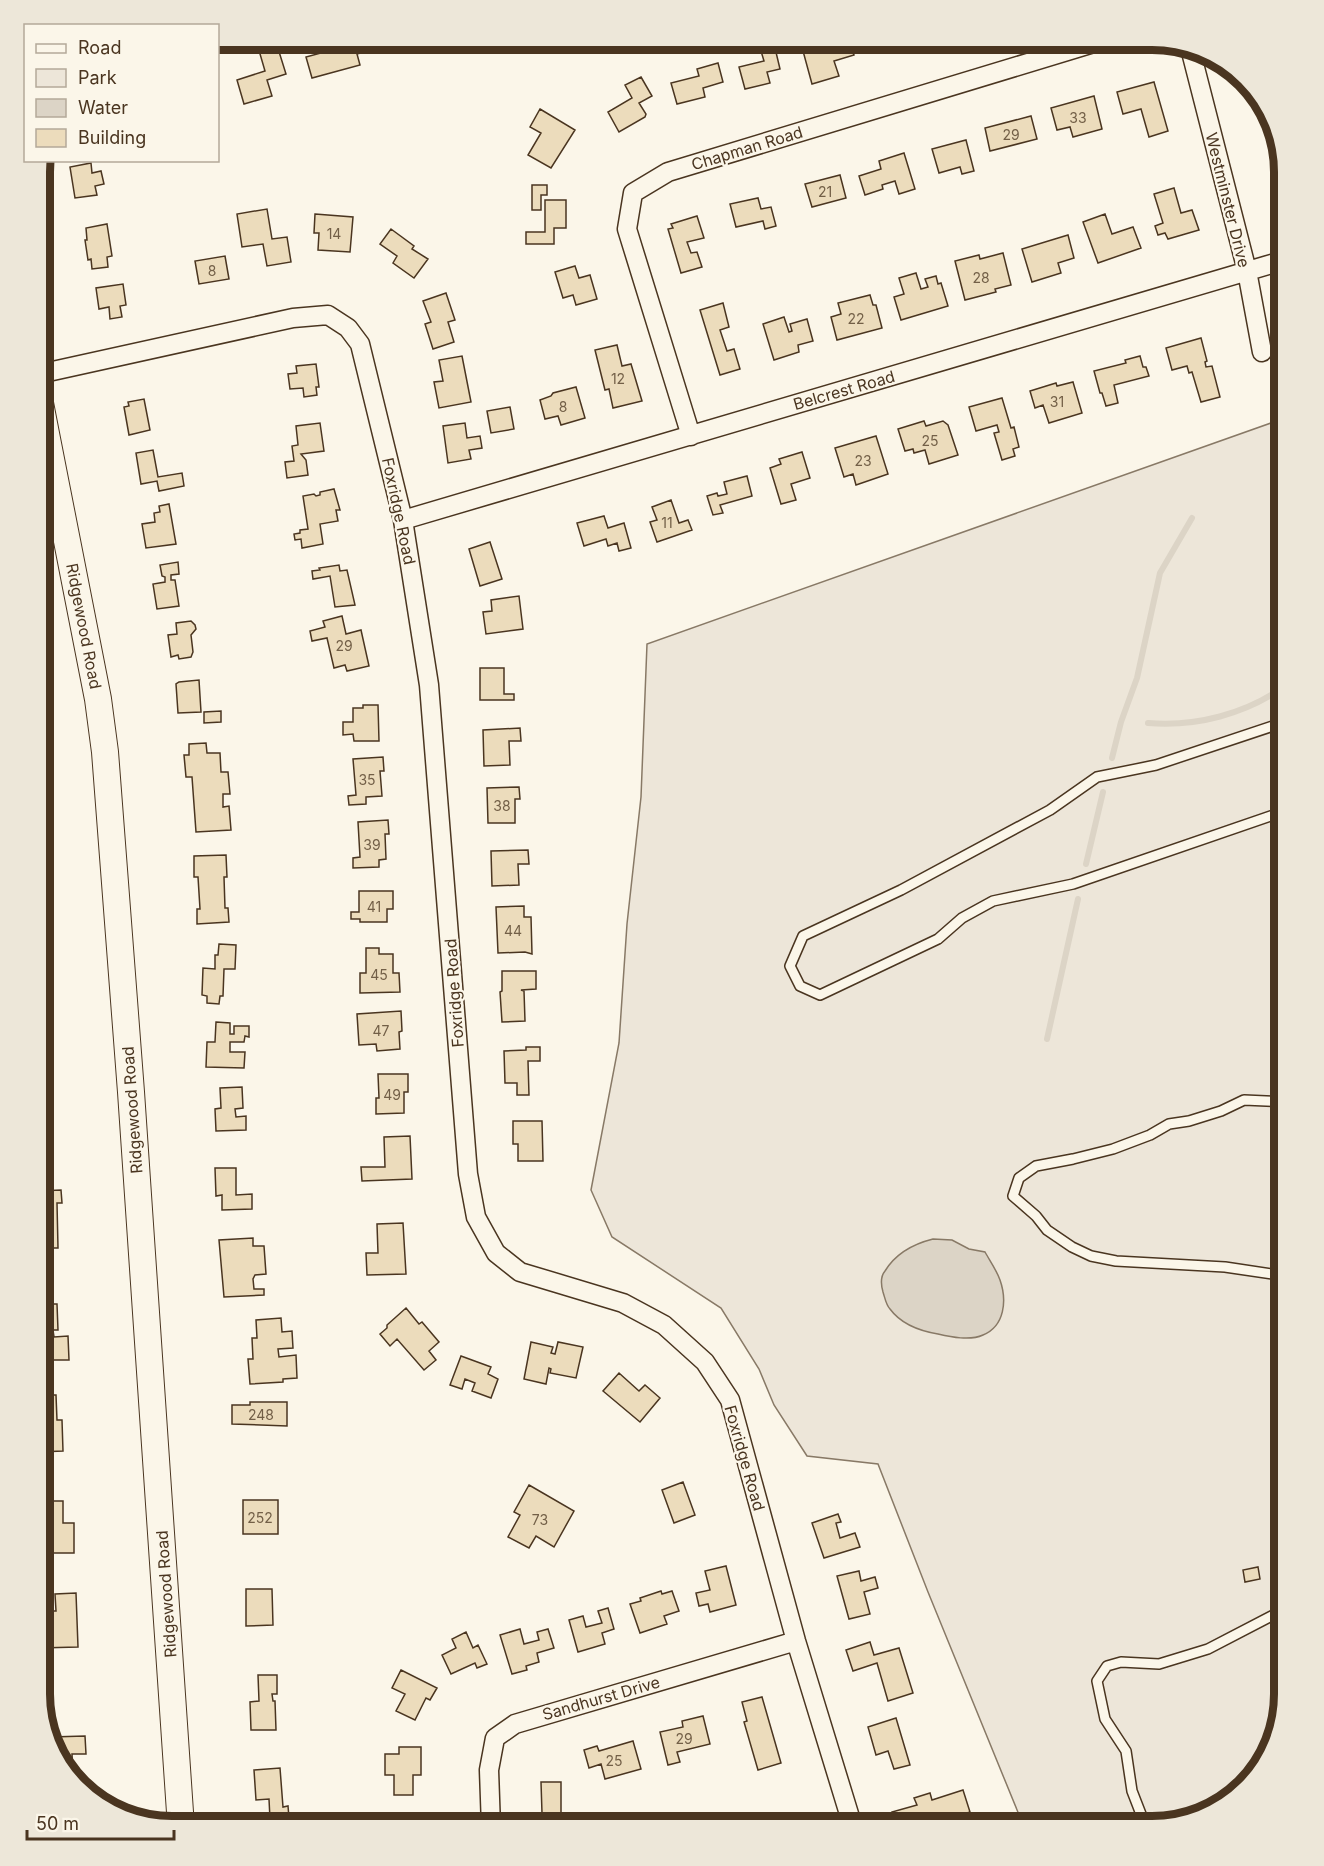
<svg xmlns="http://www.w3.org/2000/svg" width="1324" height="1866" viewBox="0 0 1324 1866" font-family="Inter,sans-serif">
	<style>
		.green { fill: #ede6d9; stroke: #887966; stroke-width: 1.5 }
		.water { fill: #dcd4c6; stroke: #887966; stroke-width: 1.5 }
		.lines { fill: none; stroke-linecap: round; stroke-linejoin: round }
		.stream { stroke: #dcd4c6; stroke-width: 6 }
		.building { fill: #ecdcbc; stroke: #4a3520; stroke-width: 1.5 }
		.lane-casing { stroke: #4a3520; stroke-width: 12 }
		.street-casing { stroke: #4a3520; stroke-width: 21 }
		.secondary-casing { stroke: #4a3520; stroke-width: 28 }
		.lane { stroke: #fbf6e9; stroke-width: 9 }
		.street { stroke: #fbf6e9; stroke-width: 18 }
		.secondary { stroke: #fbf6e9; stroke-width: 26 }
		.labels { text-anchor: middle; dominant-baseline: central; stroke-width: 4.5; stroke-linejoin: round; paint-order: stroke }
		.number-label { font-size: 14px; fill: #725f47 }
		.street-label { font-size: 16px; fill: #4a3520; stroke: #fbf6e9 }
		.rim { fill: none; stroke: #4a3520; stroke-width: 8 }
	</style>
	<rect width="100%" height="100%" fill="#fbf6e9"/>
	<!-- green -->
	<path class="green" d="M1285,418V1694L1267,1761L1219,1809L1152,1827H1024L928,1592L878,1464L807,1456L774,1405L759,1369L721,1308L612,1237L591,1190L619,1043L627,924L641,797L647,644Z"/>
	<!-- water -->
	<path class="water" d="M933,1239L952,1240L969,1249L985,1252C990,1261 997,1271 1000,1280C1007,1300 1005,1326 983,1335C970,1341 951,1337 938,1334C920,1331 901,1324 890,1309C886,1305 885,1298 883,1292C881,1285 880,1277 885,1271C896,1253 913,1244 933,1239Z"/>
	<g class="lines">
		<!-- stream -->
		<path class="stream" d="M1148,723C1196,727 1246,714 1285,686
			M1112,758L1121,722L1137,678L1160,573L1192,518
			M1086,864L1103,792
			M1047,1039L1078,899"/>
	</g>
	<!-- building -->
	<path class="building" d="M341,39H375L378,48L357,54L360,65L312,78L306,57L343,47Z
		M825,39H850L854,55L834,61L839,76L812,84L803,51L827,44Z
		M879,39H914L915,42L882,52Z
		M276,42L286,74L267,80L272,96L244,104L237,80L265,71L258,47Z
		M775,48L780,69L767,72L770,83L745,89L739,67L764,61L761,51Z
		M718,63L723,82L703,88L705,97L677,104L671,83L699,76L697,69Z
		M641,77L652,96L639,103L646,114L645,117L619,132L608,112L632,98L625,85Z
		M1154,82L1168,131L1149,137L1141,109L1123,114L1117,92Z
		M1094,96L1102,129L1073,137L1070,127L1057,130L1051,108Z
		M540,109L575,130L551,168L528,155L541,133L530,127Z
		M1031,116L1037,139L990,151L985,128Z
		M966,140L974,171L962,174L960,167L939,173L932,149Z
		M904,153L915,189L899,194L895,181L882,185L883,189L865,195L859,176L881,169L879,161Z
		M1280,153L1285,172V197L1283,189L1279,190L1270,156Z
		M91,163L92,173L101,171L104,184L95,186L97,195L75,198L70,167Z
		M840,175L846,198L812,207L805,184Z
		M532,185H547V195H541V210H532Z
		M1174,188L1181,213L1192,210L1199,230L1168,239L1165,233L1158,235L1155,226L1163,223L1154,194Z
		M758,198L761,209L771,207L776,226L765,229L763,221L736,227L730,204Z
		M545,200H566V228H554V244H526V232H545Z
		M267,209L272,239L287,237L291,262L267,266L263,244L242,247L237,214Z
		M315,214L353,217L350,252L318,250L319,233H314Z
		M1105,214L1112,234L1133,227L1141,248L1098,263L1083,222Z
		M697,216L704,238L687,242L691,253L697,252L702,267L681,273L668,229L673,228L671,224Z
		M107,224L112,256L107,257L108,267L92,269L91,259L88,260L85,240H87L86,228Z
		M391,229L414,246L412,249L428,259L414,278L393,263L397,256L380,244Z
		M1068,235L1074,258L1058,263L1061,273L1032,282L1022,249Z
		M1003,253L1011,285L995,289L996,292L965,300L955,261L979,255L980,259Z
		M225,256L229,279L199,284L195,261Z
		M575,266L579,278L590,275L597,299L576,305L573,295L563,298L555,272Z
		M916,273L921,289L928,287L925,279L936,276L938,284L941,283L948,306L901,320L894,297L904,294L899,278Z
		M123,284L126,305L120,306L122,317L110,319L109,307L99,309L96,288Z
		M446,293L455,320L448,322L454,342L433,349L425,324L431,322L423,301Z
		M870,295L873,305H876L882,328L837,340L831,317L841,314L838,303Z
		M723,303L729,327L720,330L727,351L734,349L740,369L720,375L700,310Z
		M784,317L789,332L792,331L790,324L807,319L813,341L798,345L799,352L774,360L763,324Z
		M1201,338L1207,361L1205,362L1206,367L1212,366L1220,397L1201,402L1192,372L1189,373L1187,366L1172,370L1166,348Z
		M617,345L622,366L631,364L642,401L613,408L609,389L605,390L595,350Z
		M462,356L471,402L439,408L434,382L443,381L439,360Z
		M1140,356L1143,367H1146L1149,376L1114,385L1118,403L1106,406L1102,393H1100L1094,371L1126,363L1125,360Z
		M316,364L319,387H316L317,395L304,397L303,388L290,389L288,374L297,373L296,366Z
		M1073,382L1082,413L1049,423L1043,405L1035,408L1030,391L1056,383L1057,386Z
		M576,387L585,418L561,425L558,416L545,419L540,400L551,396L553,393Z
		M1002,398L1011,428L1014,427L1019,447L1013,449L1015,456L1002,460L994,433L999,432L997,425L976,431L969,407Z
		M144,399L150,430L129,435L124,407L129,406L128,402Z
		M510,407L514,429L491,433L487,411Z
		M924,421L926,426L943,421L948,425L958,455L929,464L925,450L914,453L913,449L905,451L898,429Z
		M320,423L324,451L301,454L306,460L308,475L287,478L285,462L294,461L292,446L298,445L296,426Z
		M465,423L467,438L480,436L482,448L469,450L471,459L448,463L443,426Z
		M876,436L888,474L856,485L853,474L844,477L835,448Z
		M153,450L158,477L182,473L184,486L159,491L157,481L141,484L136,453Z
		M802,452L810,478L791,484L796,500L781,504L770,468L781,464L779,459Z
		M747,476L752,496L720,505L723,513L713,515L707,496L717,493L718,496L727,494L724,482Z
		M334,489L340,510H336L338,521L320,524L323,544L302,548L301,539L295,540L294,534L300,533V530L308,529L303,496L314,494L316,496L320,495V492Z
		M671,500L679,523L688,520L692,530L657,542L650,522L657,520L652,507Z
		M169,504L176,544L146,548L142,524L155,522L154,513L160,512L159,506Z
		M604,516L608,528L624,523L631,548L619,551L617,543L608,546L606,539L584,546L577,523Z
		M490,542L502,579L480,586L469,549Z
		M178,562L179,574L171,575V580H175L179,606L157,609L153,584L165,582V577L162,576L160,565Z
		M339,565L340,571L347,570L355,605L335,607L330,576L313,579L312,571L320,570L319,568Z
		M519,596L523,629L486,634L483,612L492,611L491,600Z
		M342,616L346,634L361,630L369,666L347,671L345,665L334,668L327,638L312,641L310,631L325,627L323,621Z
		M191,621L195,625L196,629L191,635L193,652L191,657L179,659L178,655L171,657L168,635L177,634L176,623Z
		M480,668H504V694H514V700H480Z
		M199,680L201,712L178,713L176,684L179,682Z
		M363,705H378L379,741H354L353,734L343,735V722H353V708H363Z
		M221,711V722L204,723V712Z
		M520,728L521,741H509L510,765L484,766L483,730Z
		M206,743L207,753H220L221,772H228L230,794H223V807L229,806L231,830L196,832L192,777H186L184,755H189V744Z
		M383,757L384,771H380L382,796L366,797V804L349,805L348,796L356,795L353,759Z
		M519,787L520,799H515V823H488L487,788Z
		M388,820L389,834H385L386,859L379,860V867L353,868V858L360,857L358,822Z
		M528,850L529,864H518L519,885L492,886L491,851Z
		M226,855L227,877H224L225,908H228L229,922L197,924V909H200L198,877H194V856Z
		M359,891H393V909H387V922H360V919H351V912H359Z
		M524,906V917H531L532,954L525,952L498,953L496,907Z
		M219,944L236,945L235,969H224L223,996H220L219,1004L207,1003V996L202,995L203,968L215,969V955H218Z
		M366,948H379V954H393V973H399L400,992L360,993V973H366Z
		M502,971H536V989L521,990L524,991L525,1021L502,1022L500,992L502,991Z
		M401,1011L402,1031L399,1032L400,1049L377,1051L376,1044L359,1045L357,1014Z
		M216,1022L230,1023V1034H234V1026H249V1037L245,1036L244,1042H230V1052H245L244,1068L206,1067L207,1042H215Z
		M526,1047H540V1061H528L529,1095H517V1083H505L504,1051L526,1050Z
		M378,1074H408V1092H404V1113L376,1114V1098H379Z
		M242,1087L243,1108L235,1109L236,1117L246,1116V1130L216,1131L215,1109L221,1108L220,1088Z
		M39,1111H44L45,1167L39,1168Z
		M513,1121H542L543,1161H518V1144H513Z
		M410,1136L412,1179L362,1181L361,1167H385L384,1137Z
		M215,1168H236V1195L252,1194V1209L222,1210V1195L216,1196Z
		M61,1190L62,1203H57L58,1248H39V1191Z
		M403,1223L406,1274L367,1275L366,1253H378L377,1224Z
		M253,1238V1246H264L266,1274L255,1275L253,1279L254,1289H264V1295L224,1297L219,1240Z
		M43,1288L44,1304H57L58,1330H53L54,1337L68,1336L69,1360H48L47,1331H39V1289Z
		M406,1308L419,1324L422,1322L439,1342L429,1351L436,1360L424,1370L397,1339L390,1346L380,1334L387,1328V1325Z
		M281,1318L282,1332L292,1331L293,1348L278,1349L279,1357L296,1355L297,1378L283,1379V1382L250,1384L248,1359H253L252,1338H257L256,1320Z
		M531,1342L553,1347L551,1353L555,1354L558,1342L583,1347L576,1378L550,1373L551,1369L549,1368L546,1384L524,1379Z
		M461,1356L491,1367L488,1374L498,1379L491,1398L472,1391L475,1383L465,1379L462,1389L450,1385Z
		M619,1373L639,1391L645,1385L660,1398L640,1422L603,1391Z
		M39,1395H56L57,1420H62L63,1451L39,1452Z
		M250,1402H287V1426L232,1424V1405H250Z
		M683,1482L695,1515L674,1523L662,1490Z
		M529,1485L574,1511L554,1547L536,1536L529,1548L508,1537L520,1515L514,1512Z
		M243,1500H278V1534H243Z
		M44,1501H63V1523H74V1553H41V1516H44Z
		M838,1514L841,1522L836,1523L840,1538L855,1533L860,1547L824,1558L812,1523Z
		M726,1566L736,1605L710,1612L708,1604L699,1606L696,1593L710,1590L705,1571Z
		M1258,1567L1260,1579L1245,1582L1243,1570Z
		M859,1571L861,1581L875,1577L878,1588L864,1592L870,1614L849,1619L837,1576Z
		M246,1589H272L273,1625L246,1626Z
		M661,1591L662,1594L672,1591L679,1611L664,1616L667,1624L640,1633L630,1604L641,1601L640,1598Z
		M76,1593L78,1647L39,1648V1604H48V1611H56L55,1594Z
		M608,1608L614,1629L602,1633L605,1644L578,1652L569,1620L583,1616L586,1627L602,1623L598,1611Z
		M520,1629L524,1644L539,1640L537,1632L548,1629L554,1648L537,1653L539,1662L526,1666L527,1670L512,1674L500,1635Z
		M466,1632L473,1648L478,1645L487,1664L477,1668L475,1663L451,1674L442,1655L456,1648L452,1639Z
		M870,1642L874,1655L899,1648L913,1693L888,1701L877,1663L853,1671L846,1650Z
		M401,1670L437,1688L430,1700L426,1698L415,1720L396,1711L405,1694L392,1688Z
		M258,1675H277V1694H272L273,1701H275L276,1730H251L250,1702L259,1701Z
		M762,1697L781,1763L758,1770L744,1722L747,1721L742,1702Z
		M703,1716L710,1744L677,1752L680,1762L668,1765L660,1732L683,1727L682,1721Z
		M896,1718L910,1765L894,1769L888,1751L876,1755L868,1727Z
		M85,1736L86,1754H72L73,1774H70L57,1761L51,1737Z
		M633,1741L641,1769L605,1779L601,1764L589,1768L584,1750L597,1746L599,1751Z
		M399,1747H421V1775H413V1795H394V1775H385V1754H399Z
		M280,1768L283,1807L288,1806L289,1818L270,1819L269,1799L256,1800L254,1770Z
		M541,1782H561V1815L567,1814V1827H538V1813H542Z
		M963,1790L970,1812L924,1827H897L892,1812L917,1805L914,1798L930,1793L932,1800Z
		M426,1819L429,1827H401Z
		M800,1819L803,1827H775Z"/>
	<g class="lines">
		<defs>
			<path id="lane" d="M1285,811L1073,884L993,901L962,918L938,939L820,995L800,986L790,966L803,936L901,890L1050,810L1097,777L1156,765L1285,722
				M1285,1276L1225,1267L1116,1261L1091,1256L1072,1247L1047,1230L1036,1216L1013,1196L1019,1178L1036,1166L1073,1159L1113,1149L1150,1135L1169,1124L1189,1121L1221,1111L1244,1100L1285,1102
				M1146,1827L1132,1791L1126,1751L1105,1719L1097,1681L1107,1666L1121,1662L1159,1664L1208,1649L1285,1609"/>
			<path id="street" d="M1190,48L1247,271L1262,352
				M39,374L293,318L328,315L348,328L360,344L403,520L429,685L468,1174L476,1217L496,1253L520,1272L623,1303L664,1325L705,1362L730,1400L796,1641L853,1827
				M691,436L627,229L633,193L668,172L1107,39
				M403,520L1285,260
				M491,1827L489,1770L495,1738L515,1724L796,1641"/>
			<path id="secondary" d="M39,398L98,699L105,752L131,1092L181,1827"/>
		</defs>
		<!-- lane casing -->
		<use href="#lane" class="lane-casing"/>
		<!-- street casing -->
		<use href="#street" class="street-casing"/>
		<!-- secondary casing -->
		<use href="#secondary" class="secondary-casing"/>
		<!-- lane -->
		<use href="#lane" class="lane"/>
		<!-- street -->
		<use href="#street" class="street"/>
		<!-- secondary -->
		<use href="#secondary" class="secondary"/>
	</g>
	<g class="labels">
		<!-- number labels -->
		<g class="number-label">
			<text x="1078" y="117">33</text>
			<text x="1011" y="134">29</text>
			<text x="825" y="191">21</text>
			<text x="334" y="233">14</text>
			<text x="212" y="270">8</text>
			<text x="981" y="277">28</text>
			<text x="856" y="318">22</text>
			<text x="618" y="378">12</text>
			<text x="1057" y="401">31</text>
			<text x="563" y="406">8</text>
			<text x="930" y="440">25</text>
			<text x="863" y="460">23</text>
			<text x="667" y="522">11</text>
			<text x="344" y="645">29</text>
			<text x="367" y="779">35</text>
			<text x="502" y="805">38</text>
			<text x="372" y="844">39</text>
			<text x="374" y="906">41</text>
			<text x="513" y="930">44</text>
			<text x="379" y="974">45</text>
			<text x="381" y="1030">47</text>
			<text x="392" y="1094">49</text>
			<text x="261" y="1414">248</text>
			<text x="260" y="1517">252</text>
			<text x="540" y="1519">73</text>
			<text x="684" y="1738">29</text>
			<text x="614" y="1760">25</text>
		</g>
		<!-- street labels -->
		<g class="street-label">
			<text transform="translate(747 148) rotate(-17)">Chapman Road</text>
			<text transform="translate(1228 200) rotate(76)">Westminster Drive</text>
			<text transform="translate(844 390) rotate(-16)">Belcrest Road</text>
			<text transform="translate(399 511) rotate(78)">Foxridge Road</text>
			<text transform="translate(84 626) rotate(79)">Ridgewood Road</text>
			<text transform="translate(454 993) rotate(-94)">Foxridge Road</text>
			<text transform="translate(132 1110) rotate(-94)">Ridgewood Road</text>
			<text transform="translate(745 1458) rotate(74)">Foxridge Road</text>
			<text transform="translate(166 1594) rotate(-94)">Ridgewood Road</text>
			<text transform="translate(601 1698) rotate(-16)">Sandhurst Drive</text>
		</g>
	</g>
	<!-- crop -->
	<path d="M0 0H1324V1866H0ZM172 50H1152A122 122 0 0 1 1274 172V1694A122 122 0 0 1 1152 1816H172A122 122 0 0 1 50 1694V172A122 122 0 0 1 172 50Z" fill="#ede7d9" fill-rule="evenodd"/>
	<path class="rim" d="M172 50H1152A122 122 0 0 1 1274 172V1694A122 122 0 0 1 1152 1816H172A122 122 0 0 1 50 1694V172A122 122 0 0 1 172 50Z"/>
	<!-- legend -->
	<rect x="24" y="24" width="195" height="138" fill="#fbf6e9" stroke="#b4a999" stroke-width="1.5"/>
	<rect x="36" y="44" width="30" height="9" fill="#fbf6e9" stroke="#b4a999" stroke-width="1.5"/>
	<text x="78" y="54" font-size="18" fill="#4a3520">Road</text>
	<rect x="36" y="69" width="30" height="18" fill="#ede6d9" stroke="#b4a999" stroke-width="1.5"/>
	<text x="78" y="84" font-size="18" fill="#4a3520">Park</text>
	<rect x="36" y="99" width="30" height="18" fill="#dcd4c6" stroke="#b4a999" stroke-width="1.5"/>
	<text x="78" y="114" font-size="18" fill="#4a3520">Water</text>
	<rect x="36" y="129" width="30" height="18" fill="#ecdcbc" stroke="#b4a999" stroke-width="1.5"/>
	<text x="78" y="144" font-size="18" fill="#4a3520">Building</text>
	<!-- scale -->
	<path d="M27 1830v9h147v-9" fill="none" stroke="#4a3520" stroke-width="3"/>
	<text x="36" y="1830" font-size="18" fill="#4a3520" stroke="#fbf6e9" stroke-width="4.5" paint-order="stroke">50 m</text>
</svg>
